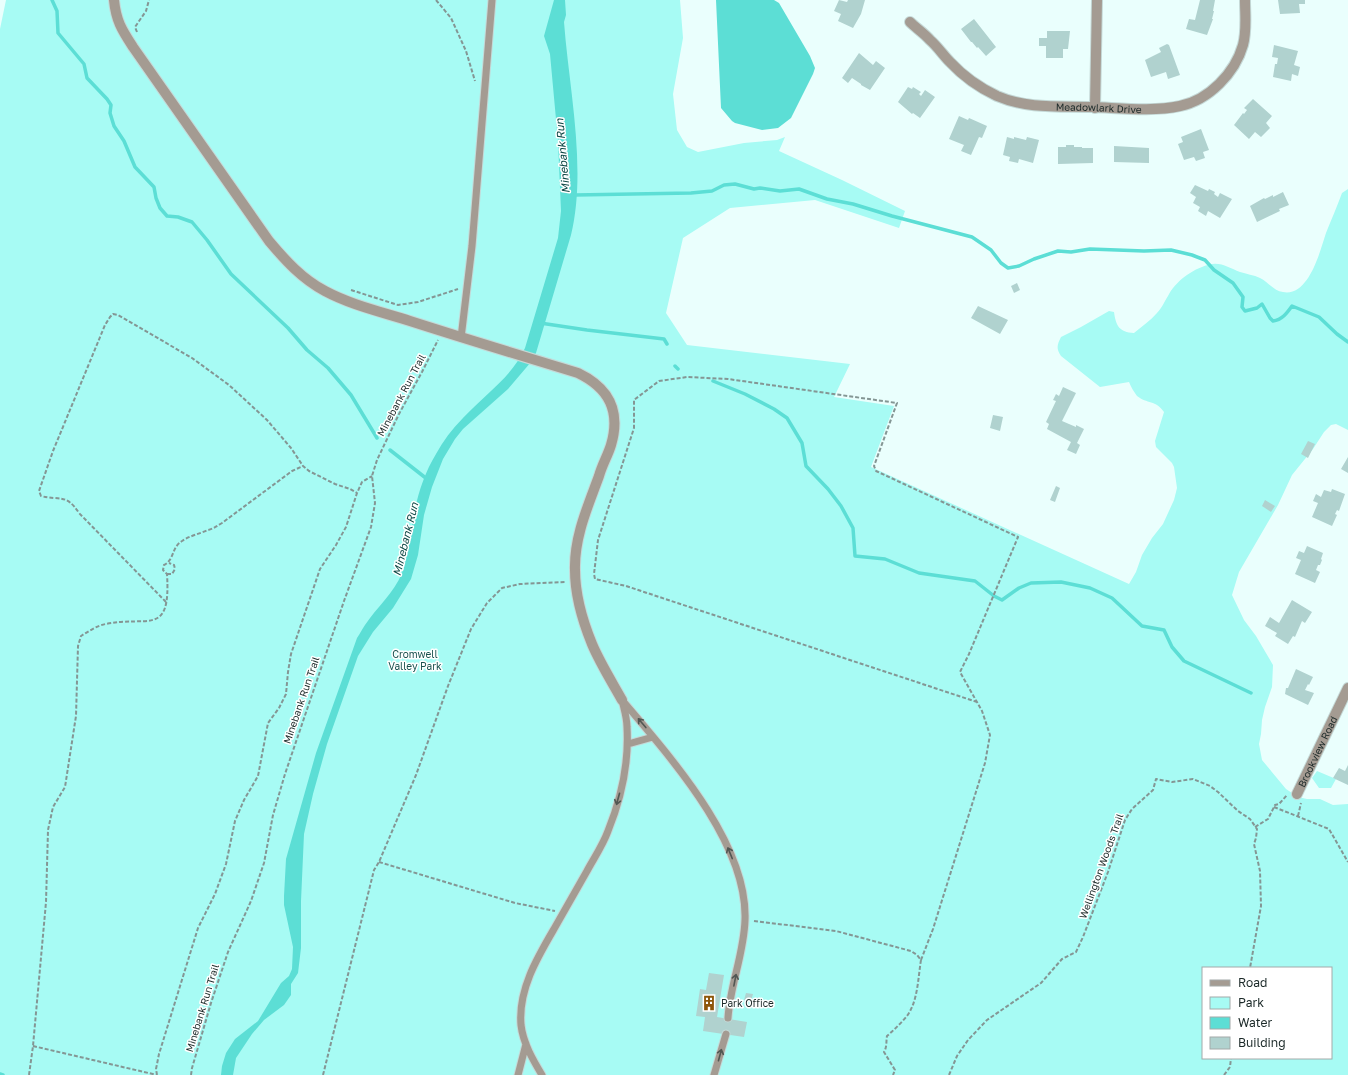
<svg xmlns="http://www.w3.org/2000/svg" width="1348" height="1075" viewBox="0 0 1348 1075" font-family="'Golos Text',sans-serif">
	<style>
		.green { fill: #a7fbf4; fill-rule: evenodd }
		.water { fill: #5cded5 }
		.lines { fill: none; stroke-linecap: round; stroke-linejoin: round }
		.stream { stroke: #5cded5; stroke-width: 3.5 }
		.building { fill: #b0d2cf }
		.lane-casing { stroke: #c5d9d7; stroke-width: 9 }
		.street-casing { stroke: #c5d9d7; stroke-width: 12 }
		.path { stroke: #849694; stroke-width: 2; stroke-dasharray: 4 2; stroke-linecap: butt }
		.lane { stroke: #a49b92; stroke-width: 7 }
		.street { stroke: #a49b92; stroke-width: 10 }
		.oneway { stroke: #525753 }
		.labels { text-anchor: middle; dominant-baseline: central; stroke-width: 3; stroke-linejoin: round; paint-order: stroke }
		.street-label { font-size: 10px; fill: #1c2a29; stroke: #fff }
		.park-label { font-size: 10px; fill: #1a524f; stroke: #fff }
		.poi-label { font-size: 10px; fill: #1c2a29; stroke: #fff; text-anchor: start }
		.water-label { font-size: 11px; font-style: italic; fill: #0c4744; stroke: #fff }
	</style>
	<rect width="100%" height="100%" fill="#eafffd"/>
	<!-- green -->
	<path class="green" d="M6,0H680L683,38L673,94L677,130L687,147L698,152L744,143L777,140L785,137L779,151L842,180L905,211L899,228L815,200L730,208L683,238L666,313L687,345L850,364L834,397L894,406L871,467L1129,584L1136,572L1142,555L1152,538L1163,524L1174,500L1177,488L1174,467L1172,463L1156,447L1155,441L1164,412C1156,400 1147,404 1137,396C1134,392 1131,387 1129,382L1100,387L1061,356C1056,349 1057,345 1061,337L1081,327L1109,311L1114,312C1116,326 1119,332 1134,333C1141,327 1150,321 1157,313C1162,308 1164,302 1168,296C1175,282 1192,269 1208,265C1220,261 1229,268 1240,272C1246,274 1254,275 1260,278C1268,282 1274,291 1283,292C1309,297 1320,251 1326,233C1331,220 1337,207 1342,193L1348,189V430L1336,424L1331,425L1324,432L1313,449L1292,475L1278,505L1239,572L1232,595L1244,620L1256,636L1273,665L1272,687L1265,707L1262,720L1261,734L1259,744L1262,760L1286,789L1298,797L1307,799H1320L1333,805L1348,804V1075H0V29ZM1203,968H1331V1058H1203Z
		M1317,771L1336,779L1331,788H1319L1312,778Z"/>
	<!-- water -->
	<path class="water" d="M554,0H565L566,15L564,22C569,89 587,169 571,235L536,353L531,362L508,389L463,429L455,439L443,459L432,487L424,515L418,555L411,579L393,608L373,632L358,656L327,744L313,794L304,834L301,901V948L298,973L291,984V995L284,1005L264,1020L252,1034L236,1058L233,1075H221L222,1066L226,1053L235,1039L258,1021L281,983L289,976L292,969L293,947L284,905V896L286,859L316,753L357,638C360,634 362,629 365,625C377,607 394,593 402,573C409,554 410,534 414,514C418,493 425,472 436,454C443,441 452,429 463,418C484,395 512,377 525,348L558,238L561,211L558,141L550,54L544,36Z
		M716,0H774L779,3L810,56L815,68L813,74L791,118L778,128L762,130L735,123L732,121L721,108Z"/>
	<g class="lines">
		<!-- stream -->
		<path class="stream" d="M52,0L57,11L58,33L84,64L87,78L107,99L111,105L110,113L114,126L124,141L135,167L154,187L156,198L160,208L167,216L178,217L192,222L207,240L231,274L288,328L307,350L328,368L351,395L377,438
			M575,195L691,193L712,191L724,185L735,184L754,189L760,188L780,191L799,189L827,199L853,204L892,216L972,237L991,250L1001,263L1008,268L1019,266L1034,259L1058,251L1071,252L1090,249L1144,251L1171,250L1192,255L1205,260L1214,270L1233,283L1243,297L1242,307L1245,311L1257,308L1262,304L1270,318L1273,321C1282,320 1287,313 1292,306L1319,317L1337,334L1348,342
			M540,323L587,330L664,339L667,344
			M675,366L678,369
			M713,381L745,394L774,409L787,418L802,443L806,466L828,489L841,506L853,528L855,556L885,559L919,573L975,581L994,596L1002,600L1019,588L1031,583L1061,582L1090,588L1112,598L1142,626L1164,630L1172,647L1184,661L1251,693
			M390,450L427,479
			M0,1074L3,1075"/>
	</g>
	<!-- building -->
	<path class="building" d="M839,0L847,2L848,0H865L861,14L853,28L838,21L841,14L834,11Z
		M1200,0H1215L1213,11H1214L1212,19H1213L1207,35L1186,29L1189,19L1195,20Z
		M1278,0H1305V4H1299L1300,13L1280,14Z
		M974,19L996,47L986,56L978,47L977,48L972,42H971L961,29Z
		M1047,31H1070L1068,49H1063V58H1046V46H1039V38H1047Z
		M1167,44L1169,45L1180,75L1168,79L1166,72L1151,77L1145,60L1161,52L1159,48Z
		M1274,45L1298,51L1294,65L1300,67L1298,76L1292,74L1291,81L1273,77L1275,64H1277L1278,58L1272,57Z
		M859,53L873,65L876,61L885,68L870,90L861,85V84L852,78L848,83L842,78Z
		M908,87L912,89L913,87L921,92L919,94L921,96L925,90L935,97L920,118L913,113L912,114L898,102Z
		M1253,99L1272,116L1266,123L1270,128L1261,137L1255,132L1249,139L1234,125L1243,113L1244,114L1247,110L1244,108Z
		M959,116L968,120L969,118L987,126L982,138L979,137L971,155L961,151L964,145L949,139Z
		M1201,129L1209,150L1203,152L1205,158L1196,161L1194,157L1184,160L1178,144L1183,142L1181,137Z
		M1007,137L1014,139V137L1026,140L1027,137L1039,140L1033,163L1019,159L1018,163L1009,161L1010,157L1003,155Z
		M1066,145H1074V147H1082V148H1093V163L1058,164V147H1066Z
		M1114,146L1149,148V163L1114,162Z
		M1195,185L1208,191L1209,189L1215,192L1214,194L1218,197L1220,193L1232,199L1220,218L1208,211L1206,216L1198,211L1200,207L1193,203L1196,197L1190,193Z
		M1283,192L1289,205L1279,209L1280,211L1257,222L1250,206L1264,198L1265,199L1273,195V197Z
		M1017,283L1020,290L1014,293L1011,286Z
		M978,306L1008,320L1000,334L971,318Z
		M1063,387L1076,393L1062,421L1076,427V425L1084,429L1077,443L1080,445L1076,454L1067,450L1071,442L1047,429L1049,424L1046,422L1056,401L1053,400L1056,394L1059,396Z
		M993,415L1003,417L1000,431L990,428Z
		M1308,441L1315,444L1308,458L1301,454Z
		M1348,457V473L1341,469Z
		M1056,486L1060,488L1055,502L1050,500Z
		M1332,489L1345,494L1339,511L1337,510L1335,514L1337,515L1332,526L1312,517L1318,503L1313,501L1316,494L1321,497L1324,490L1331,492Z
		M1265,500L1275,506L1271,512L1262,506Z
		M1307,546L1323,553L1321,559L1322,560L1320,565H1318L1316,570L1320,572L1315,583L1295,574L1301,560L1296,558L1299,551L1304,553Z
		M1292,600L1312,612L1305,623L1302,621L1295,637L1293,636L1288,644L1275,636L1277,633L1265,626L1270,617L1279,623Z
		M1296,669L1313,677L1309,685L1308,684L1305,690L1314,693L1308,705L1285,694L1286,688H1288Z
		M1348,765V785L1333,778L1339,768L1345,771Z
		M709,973L724,975L717,1017L747,1022L744,1037L703,1031L705,1017L696,1016L700,989L706,990Z
		M746,993L753,994L751,1001L744,1000Z"/>
	<g class="lines">
		<defs>
			<path id="lane" d="M461,338L472,246L492,0
				M628,744L653,737
				M518,1075L526,1044
				M542,1075C533,1060 523,1043 521,1025C518,990 537,958 554,929C565,910 576,890 587,871C594,858 603,845 608,831C621,799 629,762 627,727C627,718 624,709 622,700C670,757 748,843 745,920C744,954 730,985 728,1018
				M714,1075L726,1034"/>
			<g id="street">
				<path d="M114,0C116,21 122,30 133,47L269,241C285,260 302,279 325,291C351,305 382,312 410,321C466,339 522,356 578,373C609,388 621,411 611,445C608,455 602,465 599,476C588,506 574,537 575,570C575,594 583,622 592,644C600,663 612,682 622,700"/>
				<path id="s1" d="M910,22C916,28 924,33 930,40C938,47 943,55 950,62C963,76 980,88 997,96C1027,109 1060,106 1092,107C1120,108 1153,112 1180,106C1209,100 1235,73 1243,45C1247,31 1245,15 1245,0"/>
				<path d="M1095,108L1097,0"/>
				<path id="s2" d="M1297,794L1348,688"/>
			</g>
		</defs>
		<!-- lane casing -->
		<use href="#lane" class="lane-casing"/>
		<!-- street casing -->
		<use href="#street" class="street-casing"/>
		<!-- path -->
		<path class="path" d="M436,0L451,18L466,51L475,81
			M137,32L135,27L146,11L149,0
			M351,290L398,305L418,302L458,289
			M167,574H172L175,569L174,565L169,563
			M166,602L79,513C66,493 60,501 41,496L39,491L53,451L105,325L110,317L113,314L118,315L192,358L229,385L267,420L291,448L303,466L309,471L335,484L350,489L357,493
			M1274,807L1329,829L1348,862
			M1298,816L1301,803
			M1255,827L1268,819L1275,805L1279,804L1287,795
			M379,862L515,903L555,911
			M754,921L836,931L911,951L917,955L921,960C918,978 918,1001 907,1016C901,1023 894,1030 887,1036C886,1042 887,1047 884,1052L895,1070L893,1075
			M921,960L933,929L985,763L990,735L982,711L960,672L969,654L1018,537L876,471L874,466L897,403L728,379L687,377L659,381L634,400V428L598,540L594,574L595,579L626,586L977,702
			M33,1046L157,1075
			M29,1075L33,1046L46,902L48,830L53,807L65,787L76,716L78,646L81,636C89,631 98,625 106,624C148,615 171,638 167,574L163,570L164,565C175,559 171,548 182,541C189,536 199,534 208,530C213,529 217,526 222,523L292,471L303,466
			M157,1075L156,1069L159,1054L198,928L215,894L226,864L235,821L244,800L258,776L268,723L279,708L286,694L288,672L291,654L320,569L336,545L346,527L357,493L362,482L372,476
			M191,1075L192,1068L211,1003L228,952L251,901L264,863L273,815L285,774L344,601L371,527L375,503L372,476L377,460L399,414L422,372L438,340
			M323,1075L374,870L379,862L416,775L448,686L471,629L487,603L502,588L520,584L565,582
			M949,1075L957,1056L968,1040L987,1020L1041,983L1062,959L1076,952L1083,937L1108,872L1125,820L1132,809L1153,790L1156,779L1172,782L1193,779L1210,786L1218,792L1238,811L1250,819L1257,829L1256,838L1254,844L1260,871L1261,906L1250,968
			M1224,1075L1230,1067L1231,1058"/>
		<!-- lane -->
		<use href="#lane" class="lane"/>
		<!-- street -->
		<use href="#street" class="street"/>
	</g>
	<!-- one-way arrows -->
	<defs><path id="oneway-shaft" d="M-6 0H5M1.5-3L5.5 0L1.5 3" fill="none" stroke-width="1.6" stroke-linecap="round" stroke-linejoin="round"/></defs>
	<g class="oneway">
		<use href="#oneway-shaft" transform="translate(642 723) rotate(-130)"/>
		<use href="#oneway-shaft" transform="translate(618 799) rotate(105)"/>
		<use href="#oneway-shaft" transform="translate(730 853) rotate(-112)"/>
		<use href="#oneway-shaft" transform="translate(735 980) rotate(-79)"/>
		<use href="#oneway-shaft" transform="translate(720 1055) rotate(-75)"/>
	</g>
	<!-- icons -->
	<defs>
		<symbol id="building-bare" viewBox="-9 -9 18 18"><path d="M-4-6H4V6H1V3H-1V6H-4ZM-2.5-4.3h1.7v1.8h-1.7ZM.8-4.3h1.7v1.8H.8ZM-2.5-1h1.7V.8h-1.7ZM.8-1h1.7V.8H.8Z" fill="#8d550a" stroke="#fff" stroke-width="2.5" paint-order="stroke"/></symbol>
	</defs>
	<g fill-rule="evenodd">
		<use href="#building-bare" x="698" y="992" width="22" height="22"/>
	</g>
	<g class="labels">
		<!-- street labels -->
		<g class="street-label">
			<text stroke="none"><textPath href="#s1" startOffset="218">Meadowlark Drive</textPath></text>
			<text transform="translate(401 395) rotate(-62)">Minebank Run Trail</text>
			<text transform="translate(301 700) rotate(-71)">Minebank Run Trail</text>
			<text stroke="none"><textPath href="#s2" startOffset="47">Brookview Road</textPath></text>
			<text transform="translate(1101 866) rotate(-70)">Wellington Woods Trail</text>
			<text transform="translate(202 1008) rotate(-73)">Minebank Run Trail</text>
		</g>
		<!-- park labels -->
		<g class="park-label">
			<text x="415" y="654">Cromwell<tspan x="415" dy="12">Valley Park</tspan></text>
		</g>
		<!-- poi labels -->
		<g class="poi-label">
			<text x="721" y="1003">Park Office</text>
		</g>
		<!-- water labels -->
		<g class="water-label">
			<text transform="translate(562 156) rotate(-95)">Minebank Run</text>
			<text transform="translate(405 539) rotate(-76)">Minebank Run</text>
		</g>
	</g>
	<!-- legend -->
	<rect x="1202" y="967" width="130" height="92" fill="#ffffff" stroke="#a4aaa9"/>
	<rect x="1210" y="980" width="20" height="6" fill="#a49b92" stroke="#a4aaa9"/>
	<text x="1238" y="987" font-size="12" fill="#1c2a29">Road</text>
	<rect x="1210" y="997" width="20" height="12" fill="#a7fbf4" stroke="#a4aaa9"/>
	<text x="1238" y="1007" font-size="12" fill="#1c2a29">Park</text>
	<rect x="1210" y="1017" width="20" height="12" fill="#5cded5" stroke="#a4aaa9"/>
	<text x="1238" y="1027" font-size="12" fill="#1c2a29">Water</text>
	<rect x="1210" y="1037" width="20" height="12" fill="#b0d2cf" stroke="#a4aaa9"/>
	<text x="1238" y="1047" font-size="12" fill="#1c2a29">Building</text>
</svg>
